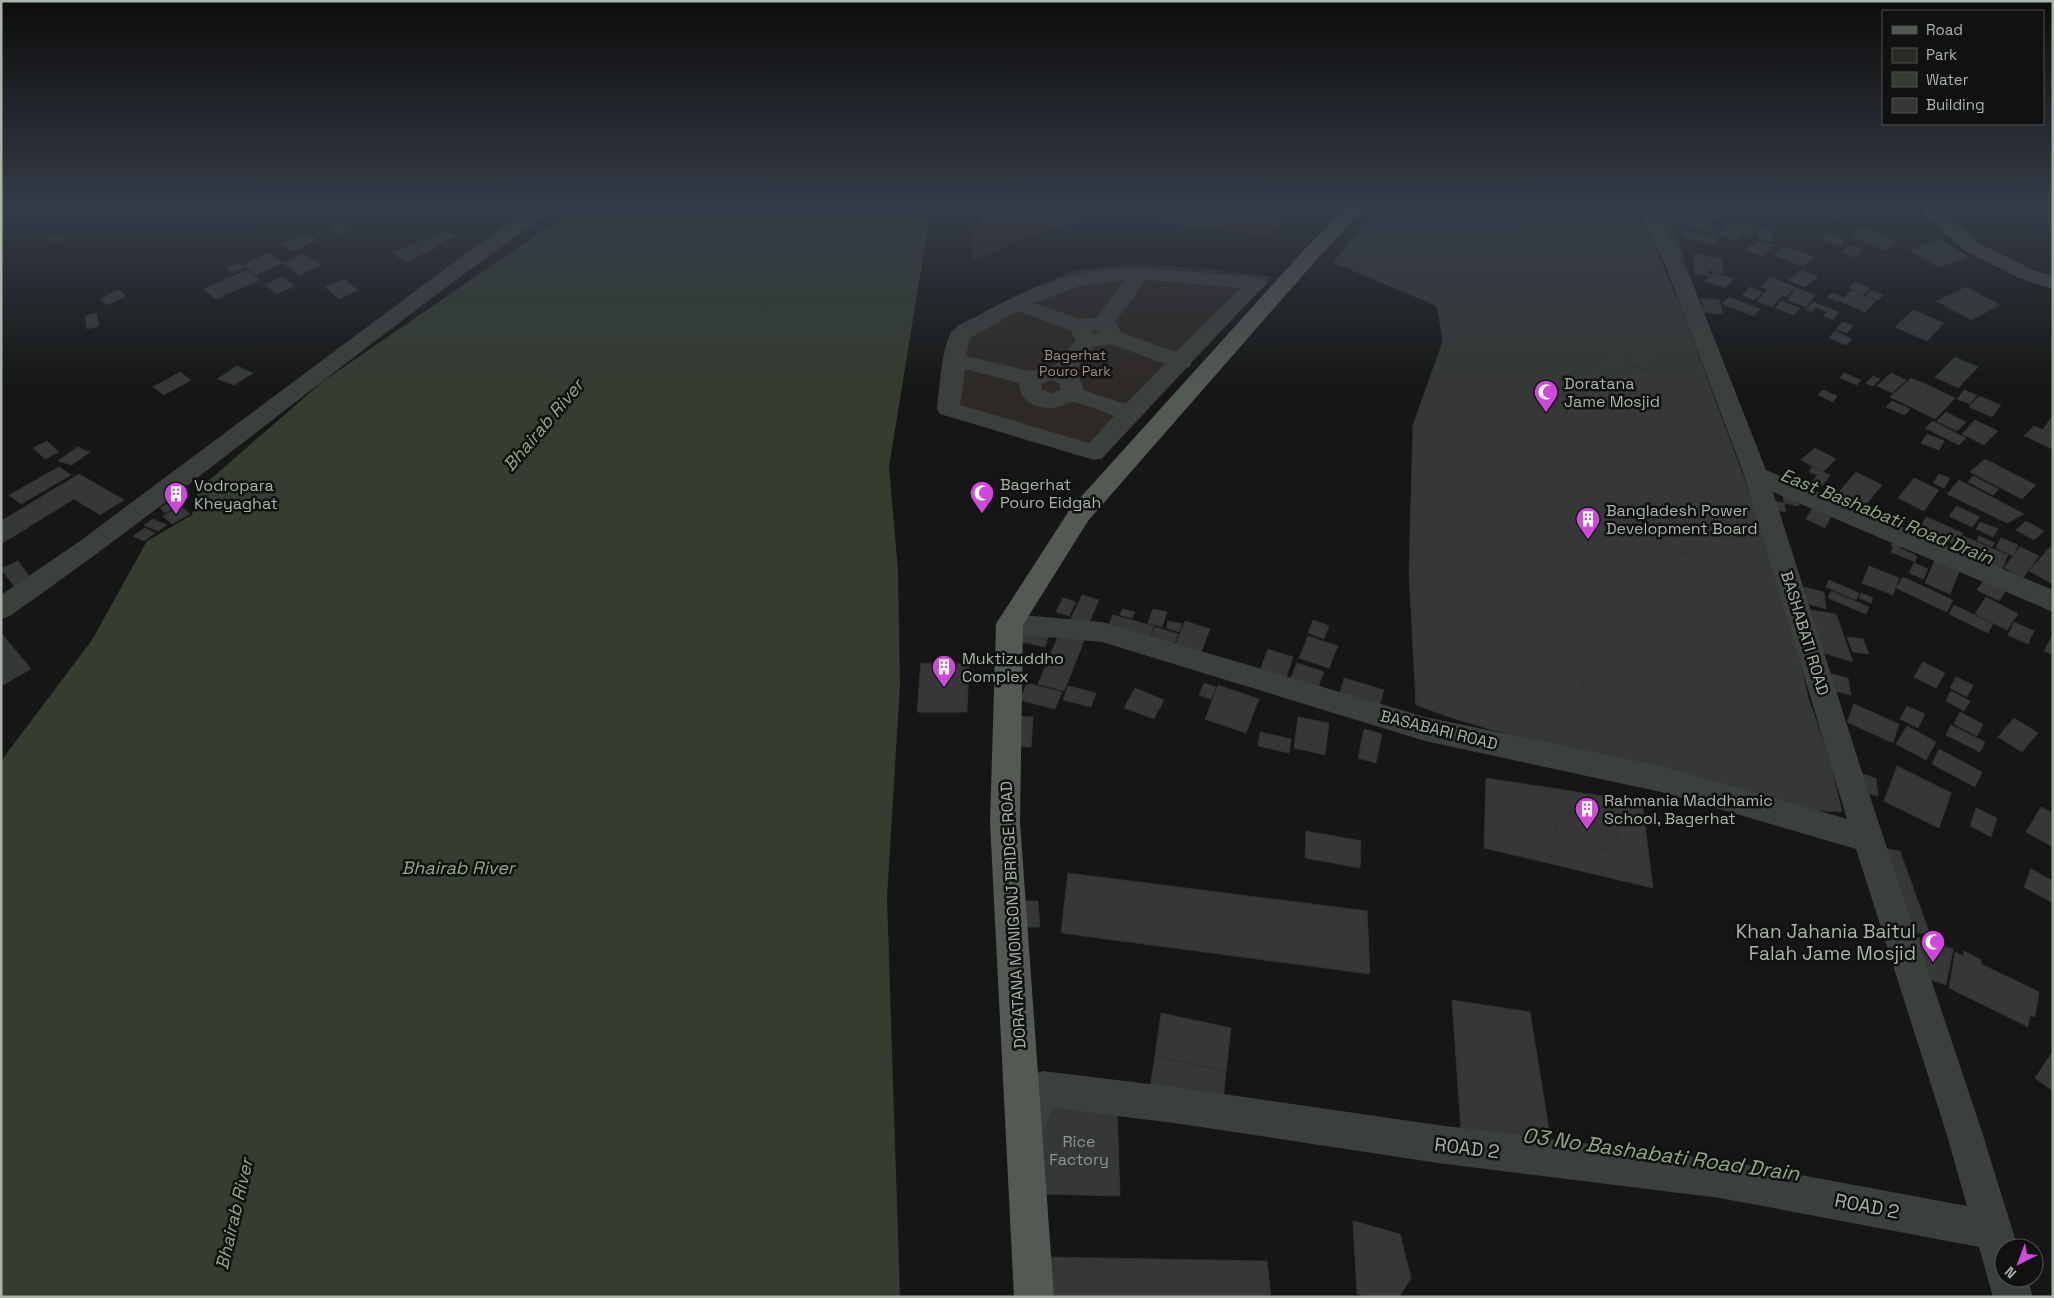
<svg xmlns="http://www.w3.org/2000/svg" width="2054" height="1298" viewBox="0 0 2054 1298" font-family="'Space Grotesk',sans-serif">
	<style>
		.green { fill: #2d2926 }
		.water { fill: #343d30 }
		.building { fill: #353836; stroke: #2f3230 }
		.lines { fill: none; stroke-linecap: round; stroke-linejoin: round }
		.minor { fill: #3b403c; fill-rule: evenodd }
		.major { fill: #535953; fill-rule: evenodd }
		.labels { text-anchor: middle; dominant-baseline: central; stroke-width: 5; stroke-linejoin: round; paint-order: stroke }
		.far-park-label { font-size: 14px; fill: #9d8b82; stroke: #101110 }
		.poi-label { font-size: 16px; fill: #a9b5a8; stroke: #101110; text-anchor: start }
		.street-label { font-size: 16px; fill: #a9b5a8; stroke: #101110 }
		.near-number-label { font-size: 16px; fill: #8c968c }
		.water-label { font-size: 18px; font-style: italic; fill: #8fab84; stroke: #101110 }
		.near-poi-label { font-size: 19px; fill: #a9b5a8; stroke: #101110; text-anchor: end }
		.near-street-label { font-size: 19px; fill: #a9b5a8; stroke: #101110 }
		.near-water-label { font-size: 21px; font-style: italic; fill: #8fab84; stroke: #101110 }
	</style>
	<rect width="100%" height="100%" fill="#151615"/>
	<!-- green -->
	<path class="green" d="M990,209H1294L1267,235C1194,229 1115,210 1043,231C1019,238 995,252 973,262L971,234Z
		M1128,264C1176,265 1224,270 1272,277L1101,460L942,412L960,326L1029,290L1071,271Z"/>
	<!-- water -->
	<path class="water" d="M574,209H933L930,214L889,467L898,570L900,685L887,897L900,1297H1V761L92,640L147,541L192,515L198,490L322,382Z"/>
	<!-- building -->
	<path class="building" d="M433,209H457L444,215Z
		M1377,209H1635L1648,231L1681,308L1755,508L1795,637L1808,697L1830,761L1842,812L1793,809L1568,752L1452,718L1416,705L1409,572L1413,425L1443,341L1437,306L1333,262Z
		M1652,209H1665L1672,224L1658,223Z
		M1674,209H1713L1722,212L1716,222Z
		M1831,209L1843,214L1837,219L1825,215Z
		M1679,214L1720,227L1715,235L1673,222Z
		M1728,220L1755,228L1750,236L1741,233L1737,241L1718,235Z
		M343,221L353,228L337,235L327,227Z
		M1662,226H1671L1685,259L1675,258Z
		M1862,227L1897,241L1886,250L1851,236Z
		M1757,229L1772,231L1773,241L1758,238Z
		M1684,230L1715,237V244L1683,237Z
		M445,231L454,236L437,245L428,240Z
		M55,233L66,237L56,243L45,238Z
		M307,233L317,240L292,251L283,244Z
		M1826,234L1845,240L1840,246L1821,239Z
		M425,239L438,247L405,262L393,253Z
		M1939,239L1969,257L1939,267L1909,250Z
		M1760,240L1774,245L1769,251L1754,246Z
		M1750,245L1767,252L1762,256L1745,249Z
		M1848,245L1862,250L1856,257L1842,252Z
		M1785,246L1813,257L1803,267L1775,255Z
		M269,253L282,263L256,275L243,265Z
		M304,254L320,265L299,275L283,263Z
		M1693,254L1706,256L1709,276L1696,274Z
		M1706,256L1721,258L1724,273L1708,270Z
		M240,263L244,268L231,273L227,267Z
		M247,270L259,280L216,299L204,289Z
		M1802,270L1818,277L1804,287L1788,280Z
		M1714,272L1733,279L1725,288L1705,281Z
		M282,277L294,286L277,294L265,285Z
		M1770,277L1795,287L1786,297L1761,287Z
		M344,279L358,290L339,299L325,287Z
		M1504,280L1524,284L1522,291L1502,287Z
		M1855,282L1870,288L1864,294L1849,288Z
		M1750,287L1762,292L1754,300L1742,295Z
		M1966,287L2000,305L1971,320L1937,301Z
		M1796,288L1815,295L1806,307L1787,300Z
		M119,290L126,296L107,305L100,299Z
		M1767,290L1782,296L1772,307L1757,301Z
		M1852,290L1876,301L1865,312L1840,301Z
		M1872,290L1883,295L1878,300L1866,295Z
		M1832,293L1843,297L1838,302L1827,297Z
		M1729,297L1760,309L1754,316L1722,304Z
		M1701,298L1719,300L1723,314L1704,312Z
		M1781,301L1800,308L1793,315L1775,308Z
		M1813,302L1839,312L1833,320L1823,316L1827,312L1816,307L1812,312L1806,309Z
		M1913,310L1944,323L1927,341L1895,327Z
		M96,313L99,326L87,329L85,316Z
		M1843,322L1853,326L1847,333L1836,329Z
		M1835,331L1852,339L1846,345L1829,338Z
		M1640,354L1654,360L1645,370L1631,364Z
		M1955,357L1978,367L1958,388L1935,377Z
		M1613,358L1645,371L1648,367L1671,376L1654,398L1599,375Z
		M237,366L253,373L234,385L217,379Z
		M180,372L191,380L164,395L153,387Z
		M1844,373L1861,380L1857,385L1840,378Z
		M1891,373L1906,380L1892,393L1877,386Z
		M1873,376L1880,379L1873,386L1866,383Z
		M1911,378L1932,387L1911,407L1890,397Z
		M1932,387L1955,398L1935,419L1911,407Z
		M1823,390L1837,396L1833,402L1818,395Z
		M1964,390L1977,395L1970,404L1957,399Z
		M1979,396L2001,405L1992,417L1969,407Z
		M1534,398L1568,410L1558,428L1524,415Z
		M1892,401L1910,409L1905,415L1886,407Z
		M1946,412L1966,422L1957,431L1937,421Z
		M2053,416V433L2043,429Z
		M1975,420L1998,431L1984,445L1962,434Z
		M1933,421L1966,438L1959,445L1925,428Z
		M2034,426L2053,434V449L2024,436Z
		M1616,432L1677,457L1669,469L1647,460L1643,467L1603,450Z
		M1927,434L1944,441L1939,450L1921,443Z
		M47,441L59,452L45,459L33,448Z
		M77,447L90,452L72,465L58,461Z
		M1815,448L1836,459L1823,472L1801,460Z
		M1985,459L2036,485L2022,499L1970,472Z
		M59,467L71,475L21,504L9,495Z
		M1812,467L1830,475L1822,486L1813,481L1817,475L1809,472Z
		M1856,472L1882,485L1860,512L1833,499Z
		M79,474L124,500L100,515L74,499L1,544V521Z
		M1939,474L1950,478L1944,488L1933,483Z
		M1973,476L1999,489L1993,495L1968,482Z
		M1914,478L1939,490L1924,511L1898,498Z
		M1959,480L2024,514L2007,523L1947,494Z
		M181,490L189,497L181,502L173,494Z
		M1783,494L1798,497L1799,506L1784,503Z
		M174,500L180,505L165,513L160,508Z
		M1770,500L1784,503L1786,512L1771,509Z
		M181,506L190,514L172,524L163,516Z
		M1957,506L1980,517L1972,527L1949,516Z
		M1813,507L1832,515L1825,528L1806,519Z
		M1926,517L1963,533L1956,545L1932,534L1929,540L1916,535Z
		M153,519L167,525L158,531L144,525Z
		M2026,521L2044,531L2034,540L2016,530Z
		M1980,522L1998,529L1993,537L1976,529Z
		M145,528L155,533L144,541L133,536Z
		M1963,536L2008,555L2001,572L1955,552Z
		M1979,536L1995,543L1992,547L1977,540Z
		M1895,538L1904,542L1900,548L1917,556L1915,562L1891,552L1893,547L1891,546Z
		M2001,538L2018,545L2013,556L1996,548Z
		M2020,547L2039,556L2023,578L2004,568Z
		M2050,547L2053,548V584L2029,571Z
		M1682,552L1760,589L1744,614L1665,576Z
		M1935,560L1960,570L1950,594L1925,583Z
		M18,561L30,577L14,586L1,569Z
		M1914,563L1928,569L1923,579L1909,573Z
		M1869,566L1899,578L1893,595L1862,583Z
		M1903,577L1953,600L1947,612L1896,588Z
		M1985,578L2007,589L1999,601L1977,590Z
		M1829,580L1859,593L1856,600L1826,587Z
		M1804,587L1824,592L1826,609L1805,603Z
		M1831,591L1869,607L1866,614L1828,598Z
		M1861,593L1873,598L1871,603L1859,598Z
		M1082,595L1099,600L1088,625L1070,620Z
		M1986,597L2018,614L2007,630L1975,614Z
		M1063,598L1076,602L1069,616L1056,612Z
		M1954,605L1993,624L1988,633L1949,614Z
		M1122,609L1135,612L1132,618L1120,615Z
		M1153,609L1167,612L1162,627L1148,623Z
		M1805,609L1836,614L1853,662L1818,651Z
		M1113,615L1154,626L1149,638L1108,626Z
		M1313,620L1329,626L1324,639L1308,633Z
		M1168,621L1182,624L1179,632L1166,628Z
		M1185,621L1210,629L1201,653L1175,646Z
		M2014,622L2034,631L2028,644L2008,635Z
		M1015,627L1049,634L1045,647L1011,640Z
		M1155,627L1178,634L1174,645L1150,638Z
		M1059,634L1084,641L1071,674L1045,667Z
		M2053,634V655L2044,651Z
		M3,635L31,669L1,686V636Z
		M1308,636L1338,646L1329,668L1299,658Z
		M1847,637L1863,639L1869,654L1853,652Z
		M1268,649L1293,657L1284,684L1258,675Z
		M1689,650L1793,705L1784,719L1680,663Z
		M1923,662L1945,673L1936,688L1914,677Z
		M921,663L969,664L967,712H917Z
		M1297,663L1324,672L1315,695L1288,685Z
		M1045,667L1071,674L1064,691L1038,684Z
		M1596,667L1651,698L1636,717L1581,685Z
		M1828,673L1848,678L1851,695L1830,690Z
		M1956,677L1973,685L1967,697L1950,688Z
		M1344,678L1384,690L1378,712L1338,700Z
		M1027,683L1062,692L1055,709L1020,700Z
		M1204,683L1216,687L1211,699L1199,695Z
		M1218,685L1259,699L1246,733L1205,719Z
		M1068,686L1096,693L1091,707L1063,700Z
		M1135,688L1164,700L1154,719L1124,708Z
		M1951,691L1970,701L1964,711L1946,701Z
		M1854,704L1899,724L1893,743L1847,722Z
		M1907,706L1925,714L1918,728L1900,719Z
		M1960,712L1983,724L1977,736L1954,724Z
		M1013,716L1033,717L1031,747L1010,746Z
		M1298,717L1329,723L1325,755L1294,748Z
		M2014,718L2038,733L2022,752L1998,737Z
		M1951,725L1985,742L1980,752L1946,735Z
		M1907,726L1936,742L1926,760L1896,744Z
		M1364,729L1382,734L1376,763L1358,758Z
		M1260,732L1291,739L1289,753L1258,746Z
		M1734,739L1785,768L1773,789L1721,760Z
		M1939,749L1982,772L1975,787L1932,764Z
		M1897,766L1951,793L1939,828L1884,801Z
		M1857,773L1876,778L1878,796L1859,791Z
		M1486,778L1642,802L1653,888L1484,848Z
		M2041,807L2053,813V847L2026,832Z
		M1976,808L1997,818L1991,837L1970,826Z
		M1552,810L1616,820L1619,853L1558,839Z
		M1306,831L1361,841L1360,868L1305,858Z
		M1877,847L1900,851L1930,935L1905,931Z
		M2031,869L2053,881V903L2024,887Z
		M1068,873L1367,911L1370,974L1061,933Z
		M1016,901H1038L1040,927H1017Z
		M1904,933L1953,949L1946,985L1920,976Z
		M1964,951L1981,960V964L2039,992L2035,1017L2030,1015L2028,1027L1949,988L1955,952L1963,956Z
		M1452,1000L1530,1012L1551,1142L1461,1130Z
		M1161,1013L1231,1028L1226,1071L1155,1056Z
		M2053,1051V1091L2035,1078Z
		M1155,1056L1226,1071L1222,1111L1149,1095Z
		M1039,1105L1117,1107L1120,1196L1038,1194Z
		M1353,1221L1400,1234L1411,1278L1399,1297H1365L1357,1294Z
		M1045,1257L1267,1261L1271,1297H1045Z"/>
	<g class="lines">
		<!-- minor -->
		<path class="minor" d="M529,209H551L549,213C365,342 194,487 10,616L1,619V595L80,541L466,253Z
			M1637,209H1655L1687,269L1766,470L2053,590V612L1773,492L1868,791L1982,1132L2018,1248H2004V1278H2027L2033,1297H1993L1979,1247L1720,1198L1438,1163L1174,1123L1053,1108L1038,1143L1025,1148L1012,1143L1007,1130L1030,1076L1043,1071L1174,1087L1438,1125L1720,1160L1967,1206L1946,1132L1856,849L1661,792L1425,741L1102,642L1010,634L1000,631L996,624L1000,617L1010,614L1102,622L1425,717L1661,766L1847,819L1744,475L1667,269Z
			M1918,209H1940L1979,243L2033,270L2053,276V289L2019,278L1965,251Z
			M1140,268L1257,277L1264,279L1267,283L1192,361L1190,367L1186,368L1102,458L1094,460L940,414L937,409C939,391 942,345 952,331C958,324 973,319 981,314C1036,284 1076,268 1140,268ZM1125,280L1096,318L1080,319L1034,303L1079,286ZM1146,280L1241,288L1176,352L1122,333L1115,322ZM1018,311L1070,330L1076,340L1055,366L1030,371L966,356L970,338ZM1092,330L1099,331L1100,332L1095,334L1092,333ZM1111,344L1165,364L1125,404L1083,390L1082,383L1074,372L1093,347ZM965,369L1019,383C1019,403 1040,411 1059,407C1063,406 1069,402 1073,402C1079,402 1107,413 1114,416L1089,443L960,405ZM1052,380L1060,384V390L1052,393L1042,390L1041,384Z"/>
		<!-- major -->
		<path class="major" d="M1344,209H1364L1317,259L1088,521L1023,625L1020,822L1054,1297H1014L990,822L996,624L1070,509L1303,251Z"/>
	</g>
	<!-- sky -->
	<linearGradient id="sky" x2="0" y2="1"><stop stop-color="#0c0c0c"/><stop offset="0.53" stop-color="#353c46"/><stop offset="1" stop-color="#353c46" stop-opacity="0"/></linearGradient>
	<rect width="2054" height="391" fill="url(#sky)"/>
	<!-- icons -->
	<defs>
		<symbol id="mosque-pin" viewBox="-11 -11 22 30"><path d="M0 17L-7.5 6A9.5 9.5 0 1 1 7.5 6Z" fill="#ce49da" stroke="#101110"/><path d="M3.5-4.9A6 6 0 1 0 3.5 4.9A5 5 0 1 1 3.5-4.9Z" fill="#fff"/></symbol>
		<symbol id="building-pin" viewBox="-11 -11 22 30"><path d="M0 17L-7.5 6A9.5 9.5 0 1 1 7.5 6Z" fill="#ce49da" stroke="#101110"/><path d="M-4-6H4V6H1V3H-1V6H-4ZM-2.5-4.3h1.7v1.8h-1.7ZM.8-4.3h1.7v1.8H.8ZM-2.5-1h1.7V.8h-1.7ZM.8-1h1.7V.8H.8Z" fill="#fff"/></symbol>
	</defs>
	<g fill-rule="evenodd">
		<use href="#mosque-pin" x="1532" y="378" width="28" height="38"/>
		<use href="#mosque-pin" x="968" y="479" width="28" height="38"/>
		<use href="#building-pin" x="162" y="480" width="28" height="38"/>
		<use href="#building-pin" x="1574" y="505" width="28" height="38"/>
		<use href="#building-pin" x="930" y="653" width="28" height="38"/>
		<use href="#building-pin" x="1573" y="795" width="28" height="38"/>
		<use href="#mosque-pin" x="1919" y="928" width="28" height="38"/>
	</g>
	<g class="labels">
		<!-- far-park labels -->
		<g class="far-park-label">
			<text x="1075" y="355">Bagerhat<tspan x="1075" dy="16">Pouro Park</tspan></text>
		</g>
		<!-- poi labels -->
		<g class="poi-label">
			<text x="1564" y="383">Doratana<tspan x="1564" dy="18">Jame Mosjid</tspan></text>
			<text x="1000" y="484">Bagerhat<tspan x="1000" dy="18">Pouro Eidgah</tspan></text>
			<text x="194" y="485">Vodropara<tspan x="194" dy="18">Kheyaghat</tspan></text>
			<text x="1606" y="510">Bangladesh Power<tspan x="1606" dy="18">Development Board</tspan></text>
			<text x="962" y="658">Muktizuddho<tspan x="962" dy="18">Complex</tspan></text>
			<text x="1604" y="800">Rahmania Maddhamic<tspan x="1604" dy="18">School, Bagerhat</tspan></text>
		</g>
		<!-- street labels -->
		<g class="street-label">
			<text transform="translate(1805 633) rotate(73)">BASHABATI ROAD</text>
			<text transform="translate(1439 730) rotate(14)">BASABARI ROAD</text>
			<text transform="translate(1013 915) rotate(-93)">DORATANA MONIGONJ BRIDGE ROAD</text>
		</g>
		<!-- near-number labels -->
		<g class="near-number-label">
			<text x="1079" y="1141">Rice<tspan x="1079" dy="18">Factory</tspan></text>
		</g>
		<!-- water labels -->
		<g class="water-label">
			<text transform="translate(543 425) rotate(-50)">Bhairab River</text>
			<text transform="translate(1887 516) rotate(22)">East Bashabati Road Drain</text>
			<text x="458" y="867">Bhairab River</text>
			<text transform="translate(234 1214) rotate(-77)">Bhairab River</text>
		</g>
		<!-- near-poi labels -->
		<g class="near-poi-label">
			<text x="1916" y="931">Khan Jahania Baitul<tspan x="1916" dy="22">Falah Jame Mosjid</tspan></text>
		</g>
		<!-- near-street labels -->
		<g class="near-street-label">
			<text transform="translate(1467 1148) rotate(7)">ROAD 2</text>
			<text transform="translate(1867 1206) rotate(11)">ROAD 2</text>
		</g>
		<!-- near-water labels -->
		<g class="near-water-label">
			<text transform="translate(1661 1154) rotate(8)">03 No Bashabati Road Drain</text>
		</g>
	</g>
	<!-- border -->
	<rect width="2054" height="1298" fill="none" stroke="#a9b5a8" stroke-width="5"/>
	<!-- legend -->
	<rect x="1882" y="10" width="162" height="115" fill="#101110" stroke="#4d534d"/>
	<rect x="1892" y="26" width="25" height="8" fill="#535953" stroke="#4d534d"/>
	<text x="1926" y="35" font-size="15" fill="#a9b5a8">Road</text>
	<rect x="1892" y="48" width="25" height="15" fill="#2d2926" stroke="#4d534d"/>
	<text x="1926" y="60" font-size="15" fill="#a9b5a8">Park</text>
	<rect x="1892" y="72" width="25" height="15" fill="#343d30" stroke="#4d534d"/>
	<text x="1926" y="85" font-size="15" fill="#a9b5a8">Water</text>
	<rect x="1892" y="98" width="25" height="15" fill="#353836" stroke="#4d534d"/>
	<text x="1926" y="110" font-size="15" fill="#a9b5a8">Building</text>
	<!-- north arrow -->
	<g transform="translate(2019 1263) rotate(222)"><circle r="24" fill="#101110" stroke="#4d534d"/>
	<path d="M0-4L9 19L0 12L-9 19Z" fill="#ce49da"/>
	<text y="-8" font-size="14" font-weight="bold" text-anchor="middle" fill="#a9b5a8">N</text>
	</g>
</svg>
